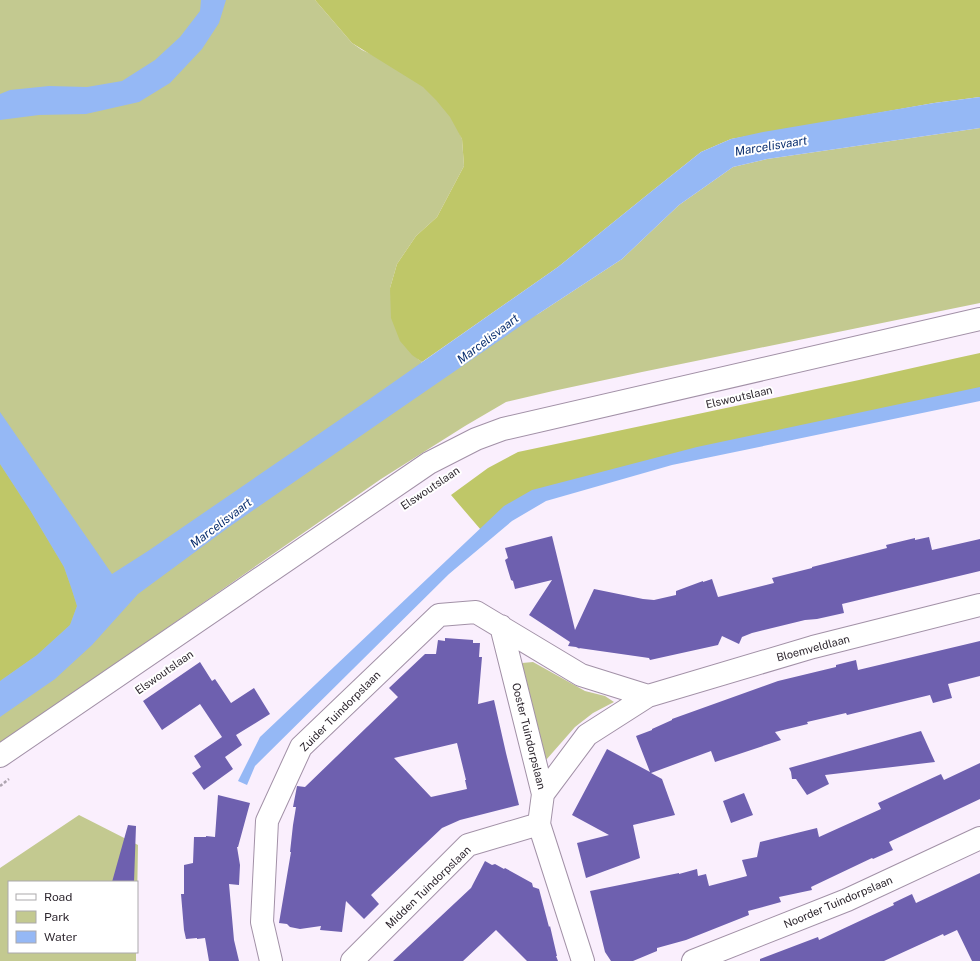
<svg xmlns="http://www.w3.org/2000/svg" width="980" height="961" viewBox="0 0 980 961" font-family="'Public Sans',sans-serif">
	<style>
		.green { fill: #c3c990 }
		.forest { fill: #bfc768 }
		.water { fill: #95b8f5 }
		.building { fill: #6e60af; fill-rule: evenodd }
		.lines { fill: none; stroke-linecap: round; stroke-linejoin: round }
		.minor-casing { stroke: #a291a7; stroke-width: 24 }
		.tertiary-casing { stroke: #a291a7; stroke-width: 24 }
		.path { stroke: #aea5b0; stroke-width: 2.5; stroke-dasharray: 3 2; stroke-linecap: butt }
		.minor { stroke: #fff; stroke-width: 22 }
		.tertiary { stroke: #fff; stroke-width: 22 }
		.labels { text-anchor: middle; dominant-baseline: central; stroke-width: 4; stroke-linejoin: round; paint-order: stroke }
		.street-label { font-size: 11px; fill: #2e272f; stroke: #fff }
		.water-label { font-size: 12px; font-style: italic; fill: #092e6f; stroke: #fff }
	</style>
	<rect width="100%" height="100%" fill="#faeffd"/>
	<!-- green -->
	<path class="green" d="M0,0H315L352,43L362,50L452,91L459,132L462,139L464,166L437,217L416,236L397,264L390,288L418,359L422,362L421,363L538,314L622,259L679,205L733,167L767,159L980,128V303L642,372L553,391L506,402L465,426L381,479L0,744Z
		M533,662L585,691L605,696L614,702L593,713L575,727L546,760L540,756L519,673L522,663Z
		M79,815L138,845L137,904V882H9V952H136V961H0V868Z"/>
	<!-- forest -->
	<path class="forest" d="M315,0H980V97L934,103L731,139L701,152L652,191L558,267L422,362L412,355L400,341L391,318L390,288L397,264L416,236L437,217L464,166L462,139L450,117L436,100L423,87L352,43Z
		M980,353V398L679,459L537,501L487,537L451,495L488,468L518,452L859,380L957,358Z
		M0,464L30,510L64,567L71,587L77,606L70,625L37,655L0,681Z"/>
	<!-- water -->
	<path class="water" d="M201,0H226L219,23L202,49L170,83L139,102L86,114L39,115L0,120V94L10,90L49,86L87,87L122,81L155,60L180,37L200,11Z
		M980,97V128L767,159L733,167L679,205L622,259L538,314L391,415L229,527L138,594L92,645L55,679L0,717V681L37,655L70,625L77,606L71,587L64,567L30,510L0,464V412L112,574L148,551L361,405L558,267L652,191L701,152L731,139L763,132L934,103Z
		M980,387V401L672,465L546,501L512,521L449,574L255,766L247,785L238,781L260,737L504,506L532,490L697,447Z"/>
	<!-- building -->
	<path class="building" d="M552,536L575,630L594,589L643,599L654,600L676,595V591L703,581V582L712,579L718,597L774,583L772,578L812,568V567L887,548L886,545L915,538V540L929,537L932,550L980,539V571L842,604L844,613L817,619L805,620L752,633L742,637L739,644L722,636L718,645L650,660L649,658L579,648L580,649L576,647L568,646L570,642L529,615L552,580L515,589L513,581L511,580L505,560L508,558L505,548Z
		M445,638L473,640V643H480L479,657H482L478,704L494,700L506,753L519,805L460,820L442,828L371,895L379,904L364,919L346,901L342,932L320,930L321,926L300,929L290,927L287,924L279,923L291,852H290L293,825L296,807H293L297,786L305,787L398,697L389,688L425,654H436L438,640L445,641ZM457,743L466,780H465L467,789L431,797L394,758Z
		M980,641V676L948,684L952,698L933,703L930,695L847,715L846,713L807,722L808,724L775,732L781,740L715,762L711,751L651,773L662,779L675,815L633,825L640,858L586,878L577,843L609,835L572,815L607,749L650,772L636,736L652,730V729L672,720V719L778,681L836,667V665L856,660L858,670Z
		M200,662L212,681L215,679L231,703L254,688L270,714L236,735L242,745L225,757L233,769L204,790L192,773L201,767L194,756L222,737L200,704L162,730L143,701Z
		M921,731L935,762L825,775L829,784L807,795L796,779H792L791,772L789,768Z
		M980,763V799L889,842L893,850L873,859L872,858L811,887L812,890L779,897L781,902L748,911L749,915L686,940L657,948V951L633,961H611L605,952L590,891L679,873V874L697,869L698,876L706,874L709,886L747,876L742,860L757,857L760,842L817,828L819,837L881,809L878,803L941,774L944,780Z
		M744,793L753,815L731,823L723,801Z
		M218,795L250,803L238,847H237L240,865L239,885L229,884L234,940L239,961H209L205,938L197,939V938L186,939L184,930L181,894H184V865L193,863L194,837H206V836L215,837Z
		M128,825L136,826L134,882H112Z
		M485,861L492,865L495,864L504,869L505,868L532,883L533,887L539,889L549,927L550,926L557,956H556L558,961H527L496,930L463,961H393L471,888Z
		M980,873V961H972L957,930L944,936L943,934L884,961H760V959L818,937L819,940L894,905L893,903L912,894L916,903Z"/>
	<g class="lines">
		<defs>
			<path id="minor" d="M501,626L543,794L539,824L583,961
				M543,794L587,735L648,696L813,647L980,605
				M271,961L262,922L267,821L301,747L439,615L476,612L581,675L648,696
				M352,961L468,845L539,824
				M693,961L847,900L980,838"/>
			<path id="tertiary" d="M0,756L429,463L476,439L503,429L980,319"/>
		</defs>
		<!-- minor casing -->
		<use href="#minor" class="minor-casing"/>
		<!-- tertiary casing -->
		<use href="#tertiary" class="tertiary-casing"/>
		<!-- path -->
		<path class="path" d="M0,786L9,779"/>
		<!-- minor -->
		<use href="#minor" class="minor"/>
		<!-- tertiary -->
		<use href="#tertiary" class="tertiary"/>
	</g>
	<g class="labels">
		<!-- street labels -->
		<g class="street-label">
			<text transform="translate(739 397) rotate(-13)">Elswoutslaan</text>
			<text transform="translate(430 488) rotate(-34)">Elswoutslaan</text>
			<text transform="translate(813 648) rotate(-15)">Bloemveldlaan</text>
			<text transform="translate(164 672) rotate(-35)">Elswoutslaan</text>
			<text transform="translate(340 711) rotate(-45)">Zuider Tuindorpslaan</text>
			<text transform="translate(529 736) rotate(76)">Ooster Tuindorpslaan</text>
			<text transform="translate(428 887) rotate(-44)">Midden Tuindorpslaan</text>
			<text transform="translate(838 902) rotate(-23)">Noorder Tuindorpslaan</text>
		</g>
		<!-- water labels -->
		<g class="water-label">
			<text transform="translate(771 146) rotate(-9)">Marcelisvaart</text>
			<text transform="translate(488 339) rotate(-37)">Marcelisvaart</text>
			<text transform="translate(221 523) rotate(-37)">Marcelisvaart</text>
		</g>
	</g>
	<!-- legend -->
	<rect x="8" y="881" width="130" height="72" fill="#ffffff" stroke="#aba9ac"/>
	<rect x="16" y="894" width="20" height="6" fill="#ffffff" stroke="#aba9ac"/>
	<text x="44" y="901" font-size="12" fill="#2e272f">Road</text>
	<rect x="16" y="911" width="20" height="12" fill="#c3c990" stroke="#aba9ac"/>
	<text x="44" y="921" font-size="12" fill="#2e272f">Park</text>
	<rect x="16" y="931" width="20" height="12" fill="#95b8f5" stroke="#aba9ac"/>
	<text x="44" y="941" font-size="12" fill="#2e272f">Water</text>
</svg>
